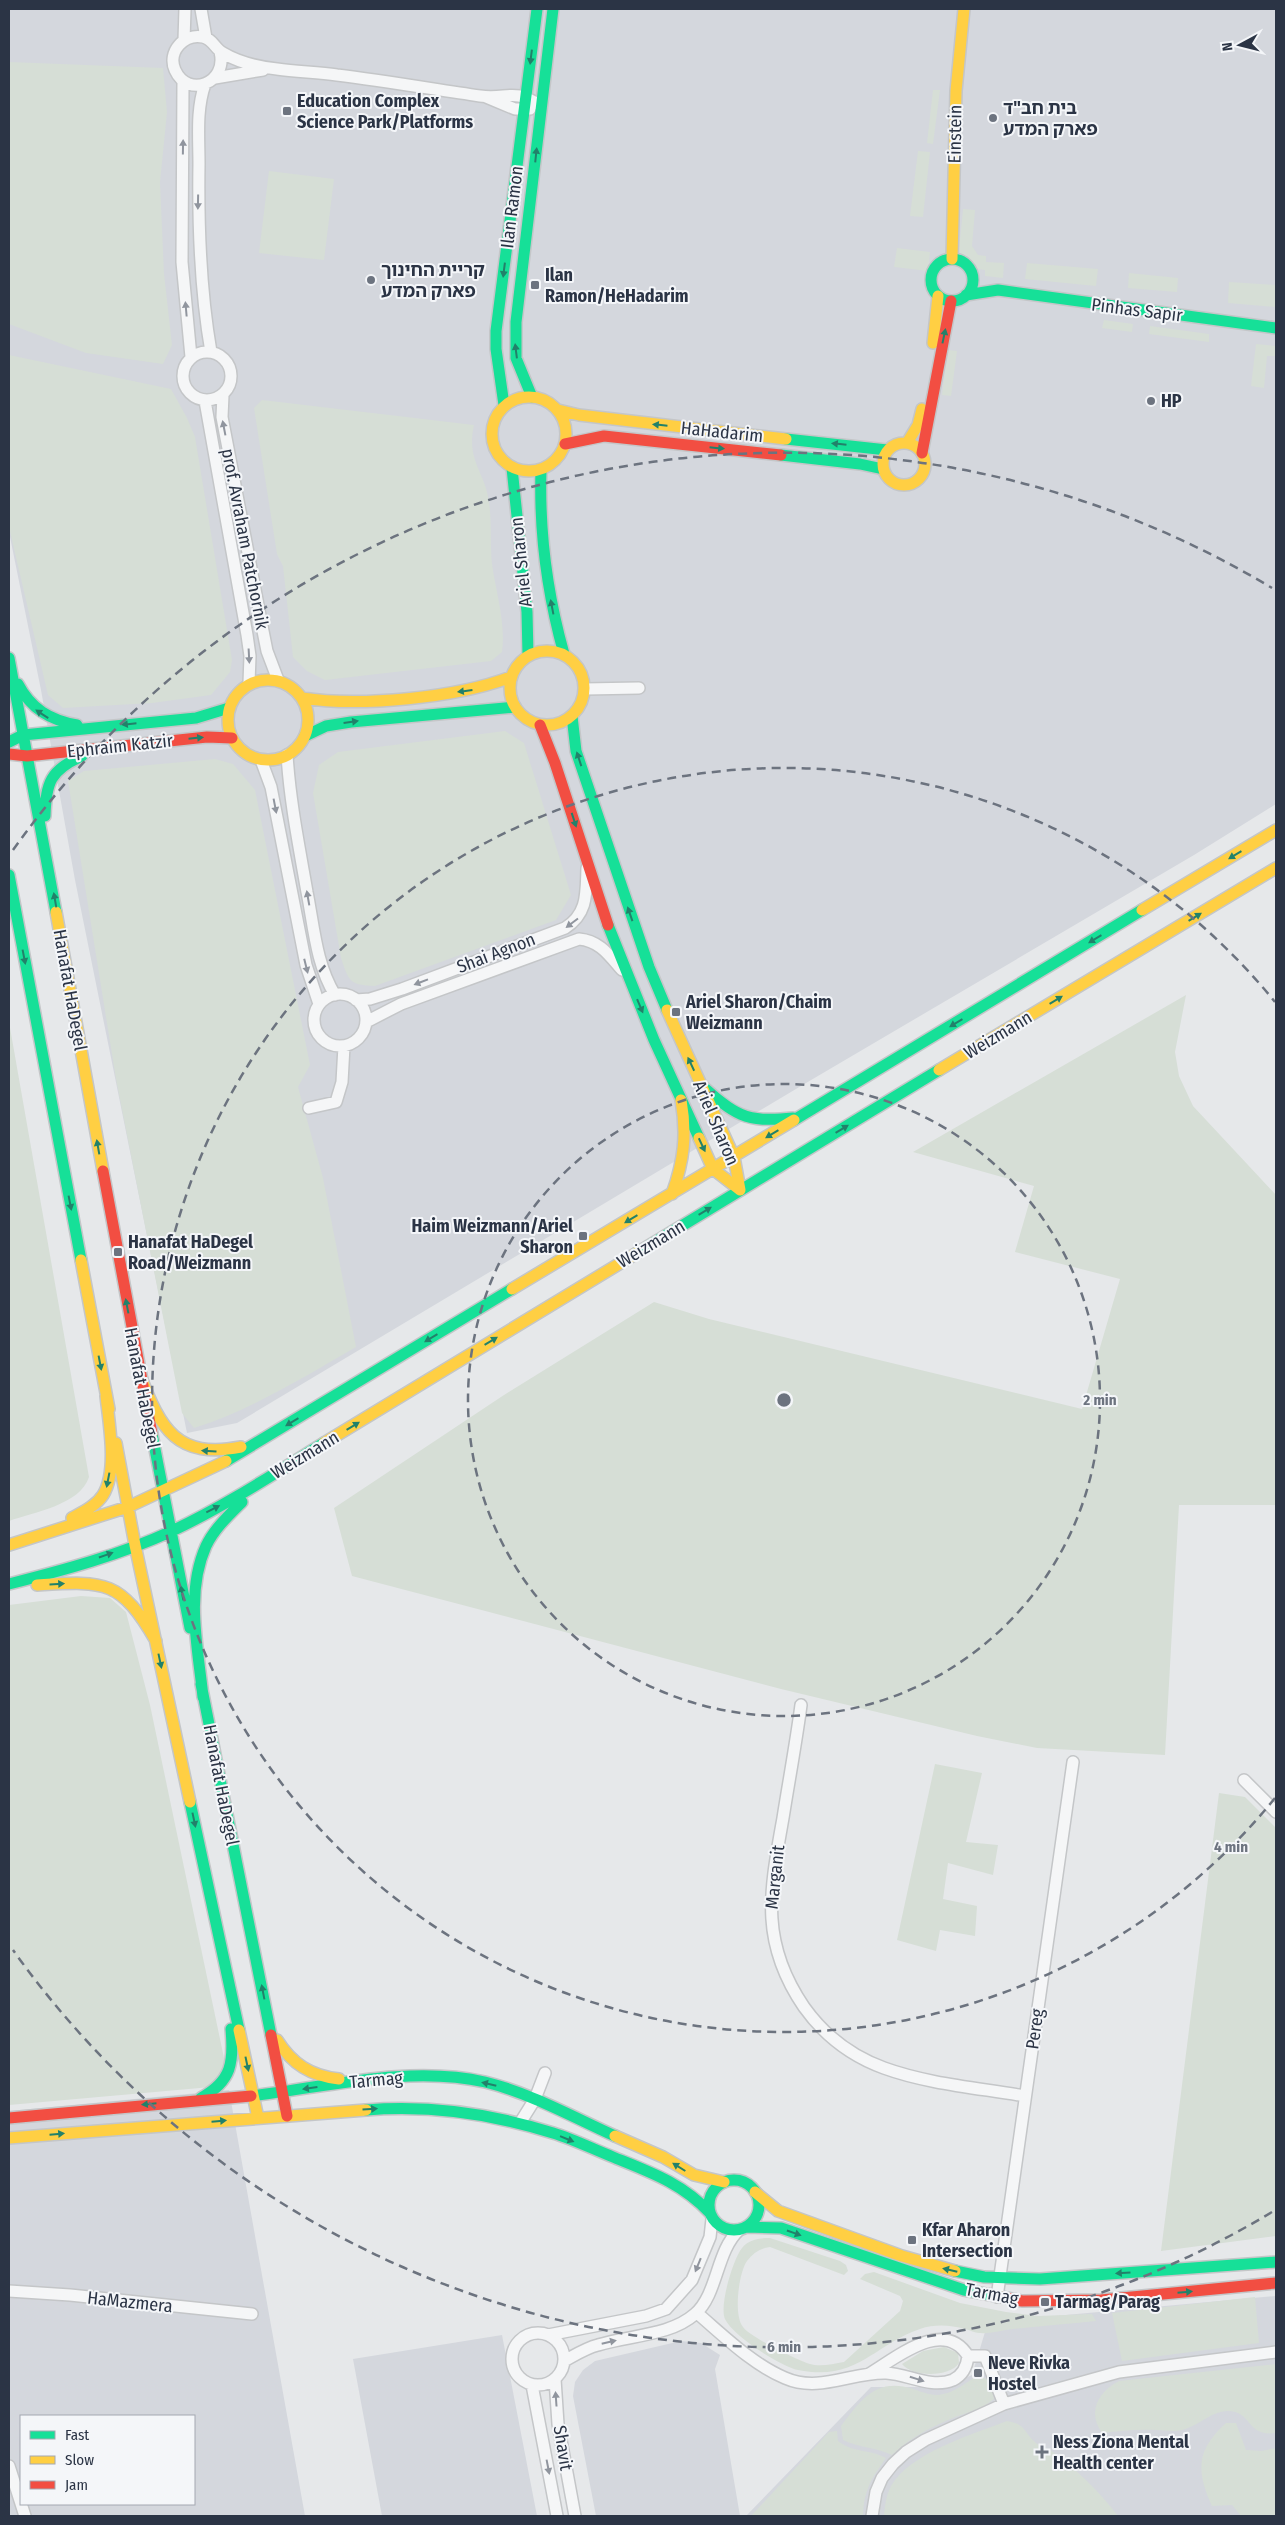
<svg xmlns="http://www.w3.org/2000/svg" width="1285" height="2525" viewBox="0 0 1285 2525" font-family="'Fira Sans Condensed','Noto Sans Hebrew',sans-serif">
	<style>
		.built { fill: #d4d7dd; fill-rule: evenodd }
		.green { fill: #d6ded6 }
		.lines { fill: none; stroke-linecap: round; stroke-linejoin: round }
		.street-casing { stroke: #c4c6c8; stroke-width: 14 }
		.fast-casing { stroke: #c4c6c8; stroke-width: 14 }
		.slow-casing { stroke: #c4c6c8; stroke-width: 14 }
		.jam-casing { stroke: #c4c6c8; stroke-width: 14 }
		.street { stroke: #f5f6f7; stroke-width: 11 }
		.fast { stroke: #16e098; stroke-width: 11 }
		.slow { stroke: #ffcf43; stroke-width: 11 }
		.jam { stroke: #f24e42; stroke-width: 11 }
		.oneway { fill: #22816a }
		.oneway2 { fill: #90959e }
		.ring { fill: none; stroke: #6c737f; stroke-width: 2.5; stroke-dasharray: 9 6 }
		.poi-dot { fill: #6c737f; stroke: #f4f6f9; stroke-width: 2 }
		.labels { text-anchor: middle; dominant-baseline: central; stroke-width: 4; stroke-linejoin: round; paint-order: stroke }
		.poi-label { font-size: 18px; font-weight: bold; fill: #2b3445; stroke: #f4f6f9; text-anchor: start }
		.street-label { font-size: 18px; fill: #2b3445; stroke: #f4f6f9 }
		.centre { fill: #6c737f; stroke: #f4f6f9; stroke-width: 2.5 }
		.ring-label { font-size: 15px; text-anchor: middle; font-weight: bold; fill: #6c737f; stroke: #f4f6f9; stroke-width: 4; stroke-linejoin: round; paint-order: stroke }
	</style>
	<rect width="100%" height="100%" fill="#e6e8ea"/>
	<!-- built -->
	<path class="built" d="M9,9H1276V804L1194,855L806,1083L237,1423L187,1433L75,880L41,690L9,532Z
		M229,2090L305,2516H9V2111ZM21,2416H194V2504H21Z
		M1276,2296V2516H746L871,2387H945L972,2375L988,2322Z
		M502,2335L537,2516H382L353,2359Z
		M681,2341L701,2343L720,2355L715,2369L740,2516H596L573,2396L575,2382L583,2370L595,2361Z"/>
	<!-- green -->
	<path class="green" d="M9,62L163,68L167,112L160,182L164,274L172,345L163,364L86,353L9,324Z
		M933,90H940L933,144L927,143Z
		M918,151L930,152L923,217L910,216Z
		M269,171L334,179L324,260L259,253Z
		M963,209L975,210L972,246L978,255L986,256V262L1004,263L1003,278L985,276V270L969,268L959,250Z
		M897,248L930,252L928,271L894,267Z
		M1027,263L1098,269L1096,286L1025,279Z
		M1129,273L1178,278L1177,292L1128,288Z
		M1229,282L1276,285V307L1228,303Z
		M1104,320L1133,324L1132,332L1102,328Z
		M1150,326L1209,334V342L1149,334Z
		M1256,344L1276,346V356H1267L1264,388L1251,386Z
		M948,350L957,351L951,396L942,395Z
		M9,355L171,389L187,418L195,437L232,660L230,672L211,695L152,703L63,708L48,695L9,527Z
		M262,400L474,425C466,461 485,471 489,502C492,523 490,544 492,564C496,593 506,623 502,652L491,661L325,680L307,671L293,657L283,566L277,554L254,408Z
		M505,731L524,743L571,895L556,920L375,986C350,985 349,982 341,958L313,793L319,765L338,752Z
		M215,759L233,764L255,790L310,1065L298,1087L323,1178L356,1347C304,1377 251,1410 194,1428L182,1413L116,1079L68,781L84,771Z
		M1186,995L1175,1052L1179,1076L1193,1106L1276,1195V1499L1275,1505H1179L1165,1755L1037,1748L977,1736L781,1689L352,1576L334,1508L504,1395L654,1302L709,1319L1082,1409L1120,1279L1015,1252L1034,1186L913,1152Z
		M9,1022L89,1477C80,1505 34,1512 9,1521Z
		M81,1596L110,1598L126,1612L150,1705L224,2058V2076L211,2087L9,2105V1605Z
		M935,1764L982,1773L966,1842L998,1845L993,1875L948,1863L943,1899L977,1906L975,1936L940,1930L936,1951L897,1940Z
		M1219,1793L1245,1797L1276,1828V2236L1161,2251Z
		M770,2238L840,2261L846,2265L848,2271L844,2275L770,2247C761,2248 753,2253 747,2261C739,2272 733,2315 743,2327C750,2337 797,2360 810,2364C820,2367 833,2364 844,2362L900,2311L903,2301L900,2296L860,2279L865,2274L874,2272L960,2303L1006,2312L1038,2316L1092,2314L1096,2321C1069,2324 1041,2326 1013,2329C1002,2330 991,2334 979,2333C975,2333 970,2330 965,2329C950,2325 935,2324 920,2329C873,2345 857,2382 798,2370C780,2366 733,2336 725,2319C719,2306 733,2259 742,2248C749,2239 760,2238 770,2238Z
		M1255,2297L1259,2343L1122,2361L1112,2313Z
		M944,2347L958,2353L959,2363C949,2378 912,2377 902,2364L923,2351Z
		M1276,2364V2433C1246,2437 1252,2411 1228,2411C1211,2411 1199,2426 1182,2430C1173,2432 1165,2430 1156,2430C1138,2429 1119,2431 1102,2433C1087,2412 1098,2392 1119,2381Z
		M977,2376C990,2377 993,2387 994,2399C981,2410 964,2413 948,2420C927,2429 909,2439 892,2455C876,2447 859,2448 843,2440L841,2426C861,2400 876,2377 913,2389C923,2392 933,2397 943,2394C955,2392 967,2382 977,2376Z
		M1007,2421C1026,2424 1023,2432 1036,2443C1041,2447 1048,2448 1053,2452C1078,2471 1099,2491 1118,2516H884C885,2505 886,2496 891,2486C910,2453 973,2434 1007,2421Z
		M1226,2423H1236L1246,2450L1262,2451L1276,2448V2516H1241L1232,2505L1212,2506C1196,2471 1196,2450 1226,2423Z
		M837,2431L838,2441C853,2453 870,2449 886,2458C871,2479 864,2490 863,2516H751L829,2432Z"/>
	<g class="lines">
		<defs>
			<path id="street" d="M201,9L206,38
				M184,40L185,9
				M220,52C228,83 188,99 175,70C167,52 184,33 203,37C213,39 215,49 223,53C238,62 259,67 277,69C297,72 317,72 337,75C385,81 432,89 480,96C508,100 512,87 541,106
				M215,78L263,70
				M183,81L182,262L191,357
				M205,84C196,110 199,137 199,164C198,228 200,289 211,352
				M486,97L515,109H530
				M183 376a24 24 0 1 1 48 0a24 24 0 1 1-48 0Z
				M223,395L222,417L263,631L267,651L278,680
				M205,401L247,635L250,656L249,683
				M585,689L639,688
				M287,755C290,802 299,846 307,892C314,927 316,964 335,995
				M261,760L271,787L306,965L319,1004
				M314 1020a26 26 0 1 1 52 0a26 26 0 1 1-52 0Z
				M356,1000L370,999L402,989L565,928C588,914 586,893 587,868
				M366,1022L401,1004L579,939C600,941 609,955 622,970
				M309,1108L336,1102L342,1082L344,1046
				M801,1705C796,1743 789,1780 783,1818C770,1891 759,1941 804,2007C824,2035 851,2056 884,2068C928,2084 979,2088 1025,2096
				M1244,1780L1276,1812
				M520,2123L535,2099L545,2073
				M9,2291L70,2295L252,2314
				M997,2297L1073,1762
				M697,2313C724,2336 752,2364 785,2378C819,2393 852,2372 886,2373C908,2374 931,2389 953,2380C963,2375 967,2366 968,2356C944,2317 896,2358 869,2374
				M512 2359a26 26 0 1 1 52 0a26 26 0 1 1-52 0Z
				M548,2335L646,2316L666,2309L692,2280L710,2237L712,2219
				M968,2356H985L1004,2404
				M564,2361C575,2355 586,2348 598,2345C630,2335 670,2336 695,2314C718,2294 716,2251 739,2230
				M555,2379L558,2424L575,2516
				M532,2385L557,2516
				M9,2466L25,2516
				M872,2516L876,2492L882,2478L893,2464L906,2452L925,2440L1004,2404L1119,2372L1276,2352"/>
			<path id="fast" d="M931 280a21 21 0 1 1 42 0a21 21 0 1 1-42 0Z
				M966,295L998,290L1276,328
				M532,397L516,358V322L553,9
				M504,405L496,349V331L537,9
				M786,439L887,450
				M781,455L860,464L883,469
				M512,468L527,612L528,655
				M541,470C539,533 547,593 564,654
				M9,658L56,912
				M18,684C31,709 50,720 77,725
				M572,716L576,751L649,967L667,1010
				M305,736L326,726L351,722L515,707
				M9,742L23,735L196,718L229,708
				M45,816C46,783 50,770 82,756
				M9,875L81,1260
				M608,925L654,1040L699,1138
				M699,1083C735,1115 744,1123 793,1118
				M794,1120L1142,910
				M637,1253L939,1070
				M152,1434L190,1628
				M226,1461L512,1289
				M9,1584C64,1570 120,1555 172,1531C225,1506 274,1474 324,1443
				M201,1684L271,2035
				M203,1697C198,1648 185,1593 206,1546C214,1529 229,1515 242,1502
				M190,1802L239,2030
				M251,2096C326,2087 410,2065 485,2082C530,2093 573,2117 615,2136
				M201,2098C232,2081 234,2062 231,2029
				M366,2110C429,2105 493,2114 553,2133C573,2139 593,2149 613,2157C650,2172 682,2183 710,2213
				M709 2205a25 25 0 1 1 50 0a25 25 0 1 1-50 0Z
				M746,2227L781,2228L964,2290L1002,2297
				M955,2271L984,2277L1040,2279L1276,2262"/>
			<path id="slow" d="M952,259L956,91L964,9
				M933,343L938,296
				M492 434a37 37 0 1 1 74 0a37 37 0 1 1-74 0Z
				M558,410L579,415L786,439
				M883 464a21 21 0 1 1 42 0a21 21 0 1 1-42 0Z
				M907,443L918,425L922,409
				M510 688a37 37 0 1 1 74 0a37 37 0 1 1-74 0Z
				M228 720a40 40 0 1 1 80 0a40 40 0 1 1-80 0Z
				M302,698C360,707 456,698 511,677
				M1142,910L1276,830
				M56,912L103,1171
				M667,1010L734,1157L740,1190
				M939,1070L1276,868
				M699,1138L713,1169L740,1190
				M672,1194C684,1161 687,1134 681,1100
				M81,1260L109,1409
				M512,1289L794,1120
				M140,1375C161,1430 177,1459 241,1447
				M116,1443L135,1545L190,1802
				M324,1443L637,1253
				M72,1518C83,1512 96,1506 103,1495C118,1471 109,1423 106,1396
				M9,1545L128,1507L226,1461
				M37,1585C105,1581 120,1579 156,1641
				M239,2030L258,2118
				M277,2040C292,2064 311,2076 339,2079
				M615,2136L663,2157L694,2175L724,2182
				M9,2138L366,2110
				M755,2192L778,2211L902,2256L955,2271"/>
			<path id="jam" d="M565,444L604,436L781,455
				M922,453L951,301
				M540,725L555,763L608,925
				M9,754L27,756L207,737L232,738
				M103,1171L152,1434
				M271,2035L287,2116
				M9,2118L251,2096
				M1002,2297L1022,2301L1101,2300L1276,2283"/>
		</defs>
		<!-- street casing -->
		<use href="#street" class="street-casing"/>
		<!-- fast casing -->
		<use href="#fast" class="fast-casing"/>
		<!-- slow casing -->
		<use href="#slow" class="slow-casing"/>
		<!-- jam casing -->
		<use href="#jam" class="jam-casing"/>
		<!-- street -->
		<use href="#street" class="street"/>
		<!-- fast -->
		<use href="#fast" class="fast"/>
		<!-- slow -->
		<use href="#slow" class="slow"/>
		<!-- jam -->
		<use href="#jam" class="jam"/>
	</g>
	<!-- one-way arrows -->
	<defs><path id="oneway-solid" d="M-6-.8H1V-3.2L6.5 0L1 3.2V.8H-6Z" transform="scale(1.25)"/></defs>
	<g class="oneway">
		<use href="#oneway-solid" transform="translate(531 57) rotate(97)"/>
		<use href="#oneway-solid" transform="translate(536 155) rotate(-84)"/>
		<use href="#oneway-solid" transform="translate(504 270) rotate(97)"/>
		<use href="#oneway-solid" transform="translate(944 336) rotate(-78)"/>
		<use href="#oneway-solid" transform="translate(516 351) rotate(-97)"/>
		<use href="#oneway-solid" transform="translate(660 425) rotate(-174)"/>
		<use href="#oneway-solid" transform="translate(839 444) rotate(-174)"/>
		<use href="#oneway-solid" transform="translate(717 448) rotate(6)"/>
		<use href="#oneway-solid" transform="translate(552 607) rotate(-101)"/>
		<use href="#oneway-solid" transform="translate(465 691) rotate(173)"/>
		<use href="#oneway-solid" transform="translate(42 714) rotate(-147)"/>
		<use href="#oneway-solid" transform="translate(351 722) rotate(-8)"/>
		<use href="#oneway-solid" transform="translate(129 724) rotate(174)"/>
		<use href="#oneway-solid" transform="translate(196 738) rotate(-6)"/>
		<use href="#oneway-solid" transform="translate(579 759) rotate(-108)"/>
		<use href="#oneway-solid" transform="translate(574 820) rotate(72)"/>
		<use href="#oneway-solid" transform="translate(1235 855) rotate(149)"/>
		<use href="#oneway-solid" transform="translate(55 900) rotate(-100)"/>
		<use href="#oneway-solid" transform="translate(630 914) rotate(-109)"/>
		<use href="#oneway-solid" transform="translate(1195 917) rotate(-31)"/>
		<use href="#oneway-solid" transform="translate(1095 939) rotate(149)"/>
		<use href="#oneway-solid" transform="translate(24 957) rotate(79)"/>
		<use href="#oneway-solid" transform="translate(1056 1000) rotate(-31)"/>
		<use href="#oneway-solid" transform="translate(640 1006) rotate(67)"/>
		<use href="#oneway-solid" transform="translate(956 1023) rotate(149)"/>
		<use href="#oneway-solid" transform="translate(691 1064) rotate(-115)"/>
		<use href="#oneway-solid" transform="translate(842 1129) rotate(-31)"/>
		<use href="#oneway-solid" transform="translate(772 1134) rotate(149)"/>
		<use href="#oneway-solid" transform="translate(702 1145) rotate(65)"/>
		<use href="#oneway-solid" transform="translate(98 1147) rotate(-100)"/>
		<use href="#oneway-solid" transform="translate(70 1203) rotate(79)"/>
		<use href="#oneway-solid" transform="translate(705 1211) rotate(-31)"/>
		<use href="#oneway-solid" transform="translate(631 1219) rotate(149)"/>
		<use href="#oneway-solid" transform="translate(127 1306) rotate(-101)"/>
		<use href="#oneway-solid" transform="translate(431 1338) rotate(149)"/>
		<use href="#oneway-solid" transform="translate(491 1341) rotate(-31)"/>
		<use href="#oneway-solid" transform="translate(100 1363) rotate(79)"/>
		<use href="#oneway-solid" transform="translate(292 1422) rotate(149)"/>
		<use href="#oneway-solid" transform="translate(353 1426) rotate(-31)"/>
		<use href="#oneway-solid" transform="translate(209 1451) rotate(-176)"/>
		<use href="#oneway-solid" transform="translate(108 1480) rotate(101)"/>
		<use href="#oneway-solid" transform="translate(213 1509) rotate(-27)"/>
		<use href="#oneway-solid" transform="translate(106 1555) rotate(-19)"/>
		<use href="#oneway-solid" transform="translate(57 1584) rotate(-3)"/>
		<use href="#oneway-solid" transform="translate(182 1593) rotate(-101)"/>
		<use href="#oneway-solid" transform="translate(160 1661) rotate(78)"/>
		<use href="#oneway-solid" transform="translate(194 1820) rotate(78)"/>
		<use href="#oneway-solid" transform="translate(263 1992) rotate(-101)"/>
		<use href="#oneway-solid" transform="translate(247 2064) rotate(78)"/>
		<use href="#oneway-solid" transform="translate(489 2084) rotate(-167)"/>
		<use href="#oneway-solid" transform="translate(310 2088) rotate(172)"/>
		<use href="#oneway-solid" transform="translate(149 2104) rotate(174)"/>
		<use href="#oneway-solid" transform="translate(370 2109) rotate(-4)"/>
		<use href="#oneway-solid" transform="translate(219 2121) rotate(-5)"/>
		<use href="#oneway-solid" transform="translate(57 2134) rotate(-5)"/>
		<use href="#oneway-solid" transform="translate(567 2139) rotate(22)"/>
		<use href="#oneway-solid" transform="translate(679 2167) rotate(-148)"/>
		<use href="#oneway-solid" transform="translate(794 2233) rotate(19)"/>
		<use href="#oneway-solid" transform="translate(950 2270) rotate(-167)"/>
		<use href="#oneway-solid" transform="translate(1123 2273) rotate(176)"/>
		<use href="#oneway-solid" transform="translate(1185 2292) rotate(-5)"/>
	</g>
	<g class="oneway2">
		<use href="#oneway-solid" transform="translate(183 147) rotate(-89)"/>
		<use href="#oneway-solid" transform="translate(198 202) rotate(91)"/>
		<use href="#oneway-solid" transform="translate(186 309) rotate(-95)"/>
		<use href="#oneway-solid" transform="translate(224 428) rotate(-101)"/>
		<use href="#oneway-solid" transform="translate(249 656) rotate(87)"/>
		<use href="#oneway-solid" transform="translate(275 806) rotate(79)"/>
		<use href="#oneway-solid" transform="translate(308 898) rotate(-100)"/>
		<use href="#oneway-solid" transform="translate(572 923) rotate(143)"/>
		<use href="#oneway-solid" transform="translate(306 966) rotate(76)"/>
		<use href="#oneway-solid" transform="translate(421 982) rotate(159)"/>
		<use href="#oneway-solid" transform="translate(698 2265) rotate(112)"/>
		<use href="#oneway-solid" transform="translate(609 2342) rotate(-13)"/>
		<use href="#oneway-solid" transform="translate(917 2379) rotate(17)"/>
		<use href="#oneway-solid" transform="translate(556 2399) rotate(-94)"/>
		<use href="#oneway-solid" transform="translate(548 2467) rotate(79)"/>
	</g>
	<!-- distance rings -->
	<g class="ring">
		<circle cx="784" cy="1400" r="316"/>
		<path d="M1275 1798A632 632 0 1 1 1275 1002"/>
		<path d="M1272 2212A947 947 0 0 1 13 1950M13 850A947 947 0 0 1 1272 588"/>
	</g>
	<!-- markers -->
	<g class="poi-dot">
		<rect x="282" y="106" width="10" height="10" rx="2.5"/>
		<circle cx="993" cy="118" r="5"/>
		<circle cx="371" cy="280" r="5"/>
		<rect x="530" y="280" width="10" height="10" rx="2.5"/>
		<circle cx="1151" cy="401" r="5"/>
		<rect x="671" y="1007" width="10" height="10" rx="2.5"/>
		<rect x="578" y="1231" width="10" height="10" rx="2.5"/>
		<rect x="113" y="1247" width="10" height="10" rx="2.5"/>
		<rect x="907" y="2235" width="10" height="10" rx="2.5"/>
		<rect x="1040" y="2297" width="10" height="10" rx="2.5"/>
		<rect x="973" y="2368" width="10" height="10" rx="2.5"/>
		<path d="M1039.5 2444.5h5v5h5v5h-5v5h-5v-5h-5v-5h5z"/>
	</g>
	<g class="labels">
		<!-- poi labels -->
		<g class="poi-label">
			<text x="297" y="101">Education Complex<tspan x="297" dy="21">Science Park/Platforms</tspan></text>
			<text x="1003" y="108">בית חב"ד<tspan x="1003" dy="21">פארק המדע</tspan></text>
			<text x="381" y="270">קריית החינוך<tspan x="381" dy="21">פארק המדע</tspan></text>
			<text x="545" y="275">Ilan<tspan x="545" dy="21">Ramon/HeHadarim</tspan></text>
			<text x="1161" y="401">HP</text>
			<text x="686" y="1002">Ariel Sharon/Chaim<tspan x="686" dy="21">Weizmann</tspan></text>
			<text x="573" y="1226" text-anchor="end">Haim Weizmann/Ariel<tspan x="573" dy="21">Sharon</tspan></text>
			<text x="128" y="1242">Hanafat HaDegel<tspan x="128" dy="21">Road/Weizmann</tspan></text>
			<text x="922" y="2230">Kfar Aharon<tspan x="922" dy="21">Intersection</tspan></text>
			<text x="1055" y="2302">Tarmag/Parag</text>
			<text x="988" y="2363">Neve Rivka<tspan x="988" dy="21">Hostel</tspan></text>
			<text x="1053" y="2442">Ness Ziona Mental<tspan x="1053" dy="21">Health center</tspan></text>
		</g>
		<!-- street labels -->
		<g class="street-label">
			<text transform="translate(955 134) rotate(-89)">Einstein</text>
			<text transform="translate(512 207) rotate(-83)">Ilan Ramon</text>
			<text transform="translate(1137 310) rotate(7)">Pinhas Sapir</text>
			<text transform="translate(722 432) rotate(6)">HaHadarim</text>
			<text transform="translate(245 539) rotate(79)">prof. Avraham Patchornik</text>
			<text transform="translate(521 562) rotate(-96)">Ariel Sharon</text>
			<text transform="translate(120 746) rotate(-6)">Ephraim Katzir</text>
			<text transform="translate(496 953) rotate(-21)">Shai Agnon</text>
			<text transform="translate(70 990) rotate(80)">Hanafat HaDegel</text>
			<text transform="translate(998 1035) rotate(-31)">Weizmann</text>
			<text transform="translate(716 1123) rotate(67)">Ariel Sharon</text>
			<text transform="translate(651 1244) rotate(-31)">Weizmann</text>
			<text transform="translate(142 1388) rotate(79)">Hanafat HaDegel</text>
			<text transform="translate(305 1455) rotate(-31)">Weizmann</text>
			<text transform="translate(221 1785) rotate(79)">Hanafat HaDegel</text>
			<text transform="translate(775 1877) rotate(-84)">Marganit</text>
			<text transform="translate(1035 2029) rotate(-82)">Pereg</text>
			<text transform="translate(376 2080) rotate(-5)">Tarmag</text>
			<text transform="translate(992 2294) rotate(11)">Tarmag</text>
			<text transform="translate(130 2302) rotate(6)">HaMazmera</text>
			<text transform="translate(563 2448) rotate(81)">Shavit</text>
		</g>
	</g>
	<circle cx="784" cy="1400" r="8" class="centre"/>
	<g class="ring-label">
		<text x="1100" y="1405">2 min</text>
		<text x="1231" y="1852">4 min</text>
		<text x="784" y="2352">6 min</text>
	</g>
	<!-- border -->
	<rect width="1285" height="2525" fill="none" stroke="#2b3445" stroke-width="20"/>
	<!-- legend -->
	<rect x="20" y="2415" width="175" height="90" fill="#f4f6f9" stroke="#a4a8b1"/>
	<rect x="30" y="2431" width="25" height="8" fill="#16e098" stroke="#a4a8b1"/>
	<text x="65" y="2440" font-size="15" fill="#2b3445">Fast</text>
	<rect x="30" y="2456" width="25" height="8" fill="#ffcf43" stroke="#a4a8b1"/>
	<text x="65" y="2465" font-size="15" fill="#2b3445">Slow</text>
	<rect x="30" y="2481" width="25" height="8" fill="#f24e42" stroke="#a4a8b1"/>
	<text x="65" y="2490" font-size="15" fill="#2b3445">Jam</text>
	<!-- north arrow -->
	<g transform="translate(1240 45) rotate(263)" stroke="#f4f6f9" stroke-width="4" paint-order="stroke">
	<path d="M0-4L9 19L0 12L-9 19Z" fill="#2b3445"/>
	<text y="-8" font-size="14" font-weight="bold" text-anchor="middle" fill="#2b3445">N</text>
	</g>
</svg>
